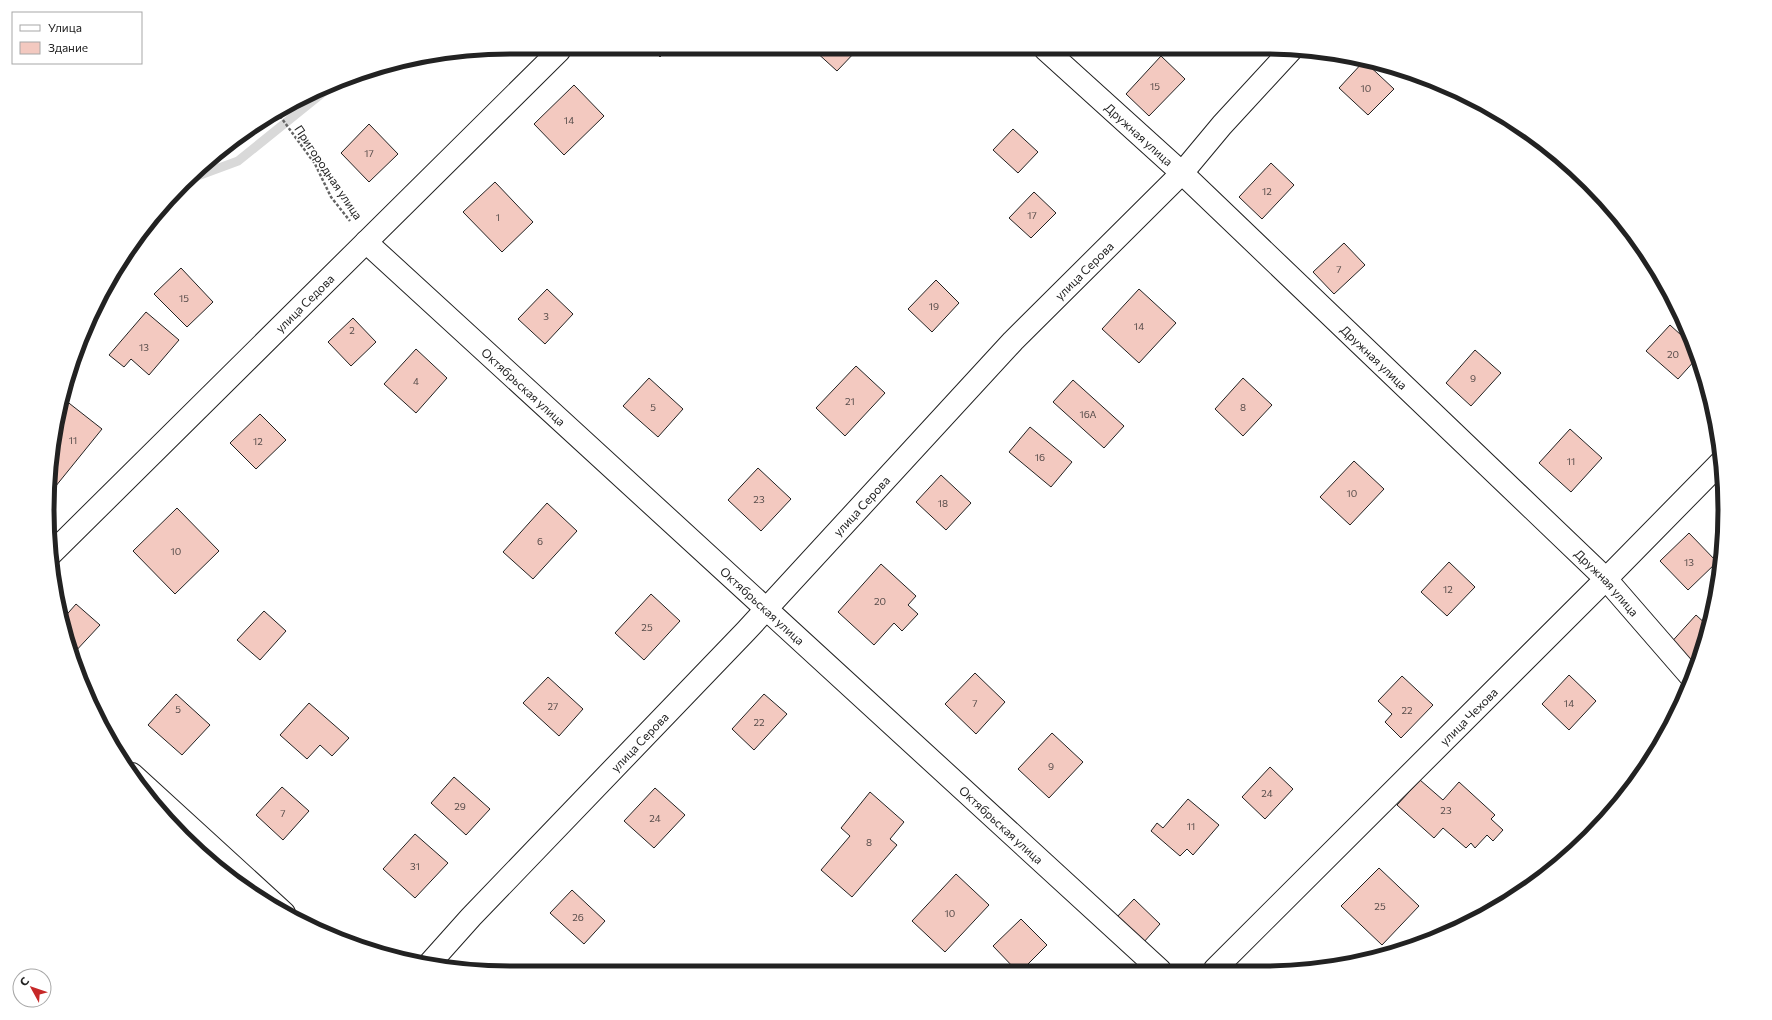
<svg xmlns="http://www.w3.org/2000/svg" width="1772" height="1020" viewBox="0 0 1772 1020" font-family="Commissioner,sans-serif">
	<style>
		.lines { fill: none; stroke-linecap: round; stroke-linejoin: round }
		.stream { stroke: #d9d9d9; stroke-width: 9 }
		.building { fill: #f3c9c0; stroke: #222 }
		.street-casing { stroke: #222; stroke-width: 24 }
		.path { stroke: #646464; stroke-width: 2.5; stroke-dasharray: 3 2; stroke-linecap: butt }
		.street { stroke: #fff; stroke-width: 22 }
		.labels { text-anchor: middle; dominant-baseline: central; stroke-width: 3; stroke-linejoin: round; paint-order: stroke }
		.number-label { font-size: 10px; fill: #564c4a }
		.street-label { font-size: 12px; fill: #222; stroke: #fff }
		.rim { fill: none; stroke: #222; stroke-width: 5 }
	</style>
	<rect width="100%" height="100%" fill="#fff"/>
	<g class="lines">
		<!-- stream -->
		<path class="stream" d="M184,181L238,161L336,82"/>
	</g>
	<!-- building -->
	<path class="building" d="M653,50H667L660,57Z
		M814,50H857L837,71Z
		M1161,56L1185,79L1149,116L1126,94Z
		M1364,61L1394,89L1368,115L1339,88Z
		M574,85L604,116L564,155L534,124Z
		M369,124L398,154L369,182L341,153Z
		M1013,129L1038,152L1018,173L993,150Z
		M1271,163L1294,185L1262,219L1239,197Z
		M495,182L533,222L502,252L463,212Z
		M1034,192L1056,213L1031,238L1009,218Z
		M1344,243L1365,265L1334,294L1313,272Z
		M181,268L213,302L187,327L154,294Z
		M936,280L959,303L932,332L908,309Z
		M547,289L573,314L545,344L518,319Z
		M1139,289L1176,323L1139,363L1102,329Z
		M146,312L179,340L149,375L131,359L124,367L109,355Z
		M353,318L376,342L351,366L328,342Z
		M1670,325L1692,345L1697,358L1678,379L1646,351Z
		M416,349L447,378L416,413L384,384Z
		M1475,350L1501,373L1471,406L1446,383Z
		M856,366L885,393L845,436L816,408Z
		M649,378L683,409L658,437L623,406Z
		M1243,378L1272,405L1243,436L1215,409Z
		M1073,380L1124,426L1104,448L1053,402Z
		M65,400L102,429L51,492L50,491L51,450L59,408Z
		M260,414L286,440L256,469L230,443Z
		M1030,427L1072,462L1051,487L1009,452Z
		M1570,429L1602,458L1571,492L1539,463Z
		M1354,461L1384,489L1350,525L1320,497Z
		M758,468L791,499L761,531L728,500Z
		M941,475L971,503L946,530L916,502Z
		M547,503L577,531L533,579L503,552Z
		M177,508L219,551L175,594L133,551Z
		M1689,533L1717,562L1688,590L1660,561Z
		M1449,562L1475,587L1447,616L1421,592Z
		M881,564L916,596L908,605L918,614L902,631L894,623L874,645L838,612Z
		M651,594L680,621L644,660L615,633Z
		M76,604L100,625L73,654L62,620Z
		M264,611L286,631L260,660L237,640Z
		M1696,615L1708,626L1701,654L1690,667L1667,647Z
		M975,673L1005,702L976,734L945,704Z
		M1569,675L1596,701L1569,730L1542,704Z
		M1402,676L1433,705L1401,738L1385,722L1392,714L1378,701Z
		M548,677L583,709L559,736L523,703Z
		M176,694L210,725L182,755L148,725Z
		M764,694L787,714L754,750L732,729Z
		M309,703L349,738L332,756L320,745L307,759L280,735Z
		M1052,733L1083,762L1049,798L1018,769Z
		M1270,767L1293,789L1265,819L1242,797Z
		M454,777L490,809L466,835L431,803Z
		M1420,780L1443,800L1459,782L1495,815L1491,819L1503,830L1493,841L1487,835L1475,848L1471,843L1466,848L1443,828L1434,838L1397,805Z
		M282,787L309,811L283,840L256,815Z
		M655,788L685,815L654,848L624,821Z
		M870,792L904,822L890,839L897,845L852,897L821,870L850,836L841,828Z
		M1188,799L1219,825L1193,855L1187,849L1180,856L1151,831L1157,823L1163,828Z
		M415,834L448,863L415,898L383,869Z
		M1379,868L1419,906L1382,945L1341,906Z
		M956,874L989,905L945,952L912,921Z
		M572,890L605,921L584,944L550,913Z
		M1134,899L1160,924L1143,943L1116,918Z
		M1021,919L1047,945L1022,970H1016L993,946Z"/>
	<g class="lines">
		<defs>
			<g id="street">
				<path id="s1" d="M1045,49L1182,173L1606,579L1692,678"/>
				<path id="s2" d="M366,242L1160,970"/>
				<path id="s3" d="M50,555L559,51"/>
				<path d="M132,774L284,913"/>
				<path id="s4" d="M429,964L471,917L746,631L1013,341L1182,173L1222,125L1293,48"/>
				<path id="s5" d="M1215,969L1606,579L1721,462"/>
			</g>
		</defs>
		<!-- street casing -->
		<use href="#street" class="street-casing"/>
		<!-- path -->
		<path class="path" d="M277,112L315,164L331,197L350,221"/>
		<!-- street -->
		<use href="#street" class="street"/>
	</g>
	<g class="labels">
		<!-- number labels -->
		<g class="number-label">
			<text x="1155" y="86">15</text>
			<text x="1366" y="88">10</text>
			<text x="569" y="120">14</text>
			<text x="369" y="153">17</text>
			<text x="1267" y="191">12</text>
			<text x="1032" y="215">17</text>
			<text x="498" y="217">1</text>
			<text x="1339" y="269">7</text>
			<text x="184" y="298">15</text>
			<text x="934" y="306">19</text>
			<text x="546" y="316">3</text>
			<text x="1139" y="326">14</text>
			<text x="352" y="330">2</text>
			<text x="144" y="347">13</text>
			<text x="1673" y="354">20</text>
			<text x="1473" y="378">9</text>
			<text x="416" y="381">4</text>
			<text x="850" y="401">21</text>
			<text x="653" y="407">5</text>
			<text x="1243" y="407">8</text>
			<text x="1088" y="414">16А</text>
			<text x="73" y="440">11</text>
			<text x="258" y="441">12</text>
			<text x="1040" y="457">16</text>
			<text x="1571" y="461">11</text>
			<text x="1352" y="493">10</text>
			<text x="759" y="499">23</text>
			<text x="943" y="503">18</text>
			<text x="540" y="541">6</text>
			<text x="176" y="551">10</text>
			<text x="1689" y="562">13</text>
			<text x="1448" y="589">12</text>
			<text x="880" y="601">20</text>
			<text x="647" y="627">25</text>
			<text x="975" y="703">7</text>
			<text x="1569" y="703">14</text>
			<text x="553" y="706">27</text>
			<text x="178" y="709">5</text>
			<text x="1407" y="710">22</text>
			<text x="759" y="722">22</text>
			<text x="1051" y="766">9</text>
			<text x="1267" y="793">24</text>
			<text x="460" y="806">29</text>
			<text x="1446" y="810">23</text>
			<text x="283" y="813">7</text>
			<text x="655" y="818">24</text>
			<text x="1191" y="826">11</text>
			<text x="869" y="842">8</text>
			<text x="415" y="866">31</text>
			<text x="1380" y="906">25</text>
			<text x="950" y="913">10</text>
			<text x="578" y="917">26</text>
		</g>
		<!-- street labels -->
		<g class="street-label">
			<text stroke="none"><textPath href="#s1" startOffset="127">Дружная улица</textPath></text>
			<text transform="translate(329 172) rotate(56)">Пригородная улица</text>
			<text stroke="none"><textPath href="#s4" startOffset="954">улица Серова</textPath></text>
			<text stroke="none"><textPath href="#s3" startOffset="358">улица Седова</textPath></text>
			<text stroke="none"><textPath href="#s1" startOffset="451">Дружная улица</textPath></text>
			<text stroke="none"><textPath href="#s2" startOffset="214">Октябрьская улица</textPath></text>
			<text stroke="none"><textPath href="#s4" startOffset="630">улица Серова</textPath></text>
			<text stroke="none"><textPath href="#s1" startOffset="775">Дружная улица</textPath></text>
			<text stroke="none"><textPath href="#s2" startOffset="538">Октябрьская улица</textPath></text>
			<text stroke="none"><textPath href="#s5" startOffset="358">улица Чехова</textPath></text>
			<text stroke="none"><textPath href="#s4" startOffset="306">улица Серова</textPath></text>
			<text stroke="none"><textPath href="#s2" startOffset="862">Октябрьская улица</textPath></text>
		</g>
	</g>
	<!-- crop -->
	<path d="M0 0H1772V1020H0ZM510 54H1262A456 456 0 0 1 1718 510V510A456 456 0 0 1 1262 966H510A456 456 0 0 1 54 510V510A456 456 0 0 1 510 54Z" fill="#fff" fill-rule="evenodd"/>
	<path class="rim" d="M510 54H1262A456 456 0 0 1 1718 510V510A456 456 0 0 1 1262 966H510A456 456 0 0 1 54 510V510A456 456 0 0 1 510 54Z"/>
	<!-- legend -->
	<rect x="12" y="12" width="130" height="52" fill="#ffffff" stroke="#a7a7a7"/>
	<rect x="20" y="25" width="20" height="6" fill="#ffffff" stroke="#a7a7a7"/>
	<text x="48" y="32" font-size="12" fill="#222222">Улица</text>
	<rect x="20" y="42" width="20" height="12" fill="#f3c9c0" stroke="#a7a7a7"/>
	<text x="48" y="52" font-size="12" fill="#222222">Здание</text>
	<!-- north arrow -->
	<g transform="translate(32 988) rotate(310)"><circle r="19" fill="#ffffff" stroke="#a7a7a7"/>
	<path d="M0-3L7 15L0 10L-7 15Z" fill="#c62828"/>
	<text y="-6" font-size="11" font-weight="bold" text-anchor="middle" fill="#222222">С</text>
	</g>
</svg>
